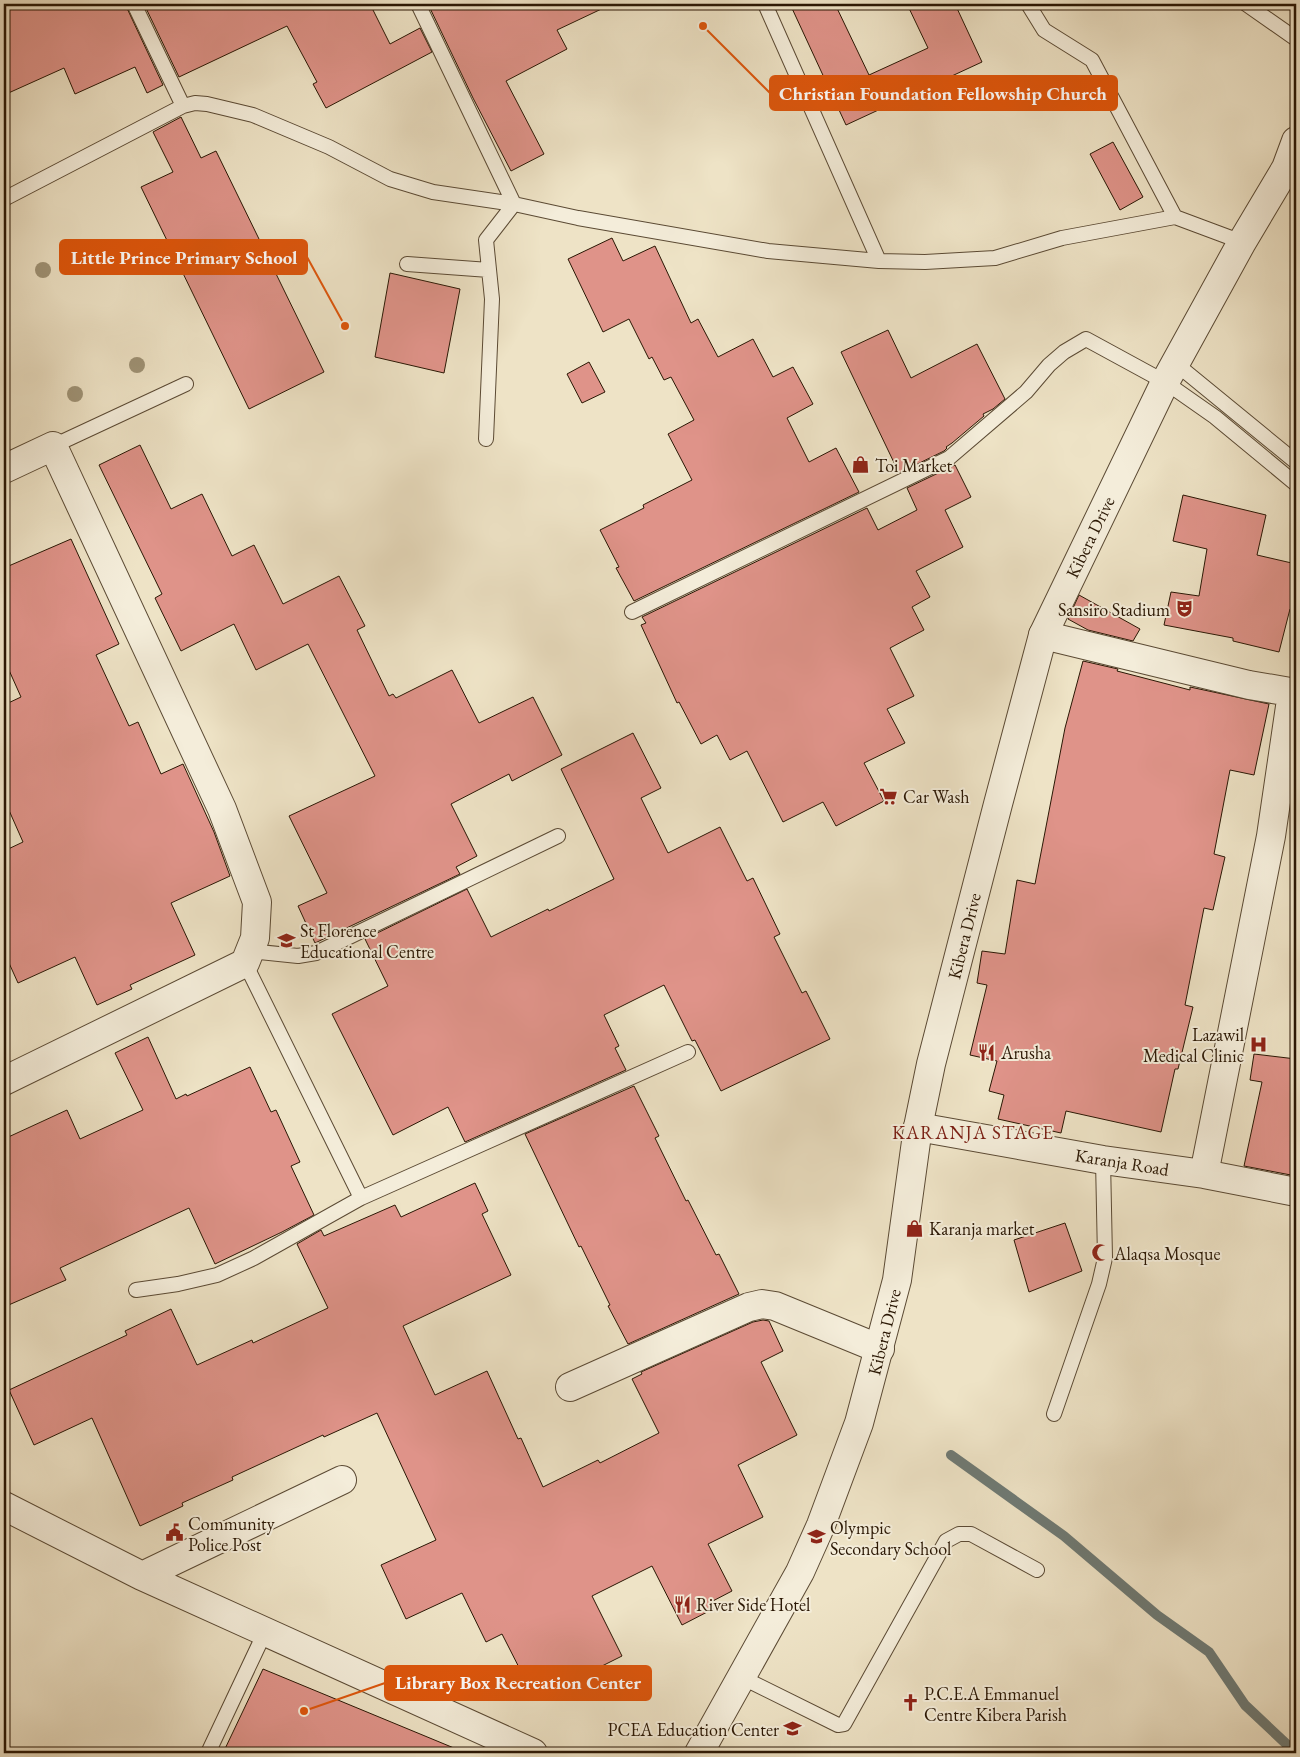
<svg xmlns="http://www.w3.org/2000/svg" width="1300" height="1757" viewBox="0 0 1300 1757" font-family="'EB Garamond',serif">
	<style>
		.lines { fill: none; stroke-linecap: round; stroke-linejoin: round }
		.stream { stroke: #6f7a74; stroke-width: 10 }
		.building { fill: #df9389; stroke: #2a1704 }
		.service-casing { stroke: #5b4a34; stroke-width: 16 }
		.minor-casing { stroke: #5b4a34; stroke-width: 30 }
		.tertiary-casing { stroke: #5b4a34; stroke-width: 30 }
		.service { stroke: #f4edda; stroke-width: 14 }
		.minor { stroke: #f4edda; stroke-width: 28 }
		.tertiary { stroke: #f4edda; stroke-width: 28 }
		.tree { fill: #9f9376 }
		.labels { text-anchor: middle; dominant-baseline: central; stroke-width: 4; stroke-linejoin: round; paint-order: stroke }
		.poi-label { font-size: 18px; fill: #2a1704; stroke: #f4edda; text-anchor: start }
		.street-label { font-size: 18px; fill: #2a1704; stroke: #f4edda }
		.neighbourhood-label { font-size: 19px; letter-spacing: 1px; fill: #7a1f14; stroke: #f4edda }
		.leader { fill: none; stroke: #de560c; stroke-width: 2 }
		.callout-dot { fill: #de560c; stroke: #f4edda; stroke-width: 2 }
		.callout { fill: #de560c; stroke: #de560c; stroke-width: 2 }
		.callout-label { font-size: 19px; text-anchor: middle; font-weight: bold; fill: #fff }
	</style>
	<rect width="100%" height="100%" fill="#eee3c6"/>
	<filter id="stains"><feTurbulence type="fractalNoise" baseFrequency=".004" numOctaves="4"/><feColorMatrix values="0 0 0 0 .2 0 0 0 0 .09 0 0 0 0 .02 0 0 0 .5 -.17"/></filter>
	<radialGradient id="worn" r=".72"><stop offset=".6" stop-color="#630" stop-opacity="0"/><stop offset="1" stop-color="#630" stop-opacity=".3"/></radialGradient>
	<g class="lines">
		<!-- stream -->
		<path class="stream" d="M951,1455L1064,1536L1157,1615L1209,1652L1245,1705L1296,1753"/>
	</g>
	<!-- building -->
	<path class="building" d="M4,4H125L163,85L147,93L135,67L75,94L64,68L4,95Z
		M144,4H370L390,44L420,28L432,52L326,108L313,84L317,82L287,26L179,77Z
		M428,4H612L557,30L567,49L506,81L544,154L511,171L473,98Z
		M790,4H835L869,75L928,48L907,4H955L982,62L846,125Z
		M181,117L201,158L216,151L324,372L249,409L141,187L173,172L153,132Z
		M1113,142L1143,197L1120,210L1090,154Z
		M612,238L623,261L655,246L691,323L698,319L718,357L753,339L773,377L793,367L813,404L787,418L809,462L836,448L859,492L634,601L616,568L619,567L600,530L644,508L643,505L692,480L668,434L694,420L671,377L664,380L652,357L649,359L629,319L603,332L568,259Z
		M390,273L460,289L444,373L375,357Z
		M888,330L911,378L977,344L1005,399L993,409L983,414L984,416L952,443L946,447L947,448L944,451L899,473L841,352Z
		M589,362L605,392L582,403L567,374Z
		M140,445L171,509L202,494L232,556L254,545L283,604L339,576L365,626L357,630L389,696L393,694L396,698L452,670L479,723L533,697L562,755L512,781L509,774L451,804L477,856L456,867L460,874L315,943L298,906L327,893L289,816L375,776L308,644L256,670L234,624L181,651L155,598L162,594L99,465Z
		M955,465L971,497L945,510L963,547L916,571L930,597L912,607L924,630L890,648L914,696L887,709L905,743L864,763L884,801L836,826L823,802L783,822L747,751L730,760L717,735L701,744L679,702L677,703L641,625L646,623L642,617L867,508L878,530L917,510L907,488Z
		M1183,495L1266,515L1257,555L1296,564V611L1290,609L1279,652L1233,641V638L1164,625L1171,592L1199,596L1207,549L1173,541Z
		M71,539L119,644L96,655L129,726L138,722L161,774L183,764L214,832L230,876L171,903L195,955L130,985L132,989L97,1005L75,957L18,983L4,952V851L23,842L4,799V705L21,697L4,659V568Z
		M1079,595L1140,629L1133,641L1088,630L1068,619Z
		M1083,661L1118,669L1117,671L1190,690V687L1269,704L1254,775L1230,770L1214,854L1225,857L1213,910L1204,908L1185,1005L1193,1007L1178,1069H1175L1161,1132L1066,1111L1061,1133L998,1119L1004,1095L989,1091L997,1061L970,1055L987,985L977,983L982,951L1005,954L1017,880L1035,884L1065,728Z
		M633,733L661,788L641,798L668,853L720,827L747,881L753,878L780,934L774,937L802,993L806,991L830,1039L721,1091L695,1040L692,1041L664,985L604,1015L619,1046L615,1048L626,1070L465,1142L448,1107L393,1135L332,1014L388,986L365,939L467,889L491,937L548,909L549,911L614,879L561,769Z
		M148,1037L176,1099L186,1094L187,1096L250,1067L271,1112L276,1110L300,1162L291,1166L314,1215L282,1232L215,1264L189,1208L60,1268L66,1280L4,1307V1139L67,1110L80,1139L143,1110L115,1053Z
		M1254,1054L1296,1059V1176L1244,1166L1262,1082L1250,1080Z
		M634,1086L659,1136L655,1138L686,1201L688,1200L716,1255L719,1254L739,1294L628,1344L608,1306L610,1305L581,1246L579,1247L525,1134Z
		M475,1183L488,1211L482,1214L511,1275L403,1326L435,1395L487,1371L518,1439L521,1438L543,1487L598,1460L600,1463L659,1433L632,1379L642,1374L641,1372L753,1322L763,1320L769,1321L783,1351L761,1362L797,1435L738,1465L763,1517L708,1544L732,1591L709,1603L713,1609L682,1625L652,1566L592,1596L622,1656L580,1677L577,1671L532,1693L502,1634L486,1642L462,1593L406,1619L381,1565L436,1540L377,1413L324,1437L323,1435L232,1477L233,1480L182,1503L183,1506L140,1526L92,1418L34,1445L9,1390L127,1335L125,1331L171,1309L197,1365L252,1340L253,1343L328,1308L297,1244L321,1230L324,1236L395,1205L401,1217Z
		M1065,1223L1082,1271L1029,1292L1014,1240Z
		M263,1669L466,1753H223Z"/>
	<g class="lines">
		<defs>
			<path id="service" d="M134,4L183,106
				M418,4L514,204L486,240L492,299L486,439
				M765,4L879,261
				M1028,4L1044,30L1092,60L1175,217
				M1246,4L1296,39
				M4,199L183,106L195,103L207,104L253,115L329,147L390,179L433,192L514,204L578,218L768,251L879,261L925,262L995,258L1062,238L1175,217L1242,242
				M407,264L489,270
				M1175,363L1296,462
				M53,446L186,384
				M632,612L949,458L1026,392L1049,365L1064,352L1086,339L1165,382L1215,417L1296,484
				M250,951L298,956L316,953L558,836
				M245,963L361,1198
				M136,1290L178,1284L217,1275L254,1258L361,1198L688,1052
				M1054,1414L1099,1284L1105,1258L1103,1160
				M741,1677L838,1725L844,1724L946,1541L959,1534H971L1037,1570
				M208,1753L265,1632"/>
			<path id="minor" d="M4,469L53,446L222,809L257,902L255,938L245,963L4,1081
				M1043,635L1249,685L1296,693
				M918,1127L1103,1160L1204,1174L1296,1192
				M1204,1174L1271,836L1292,693
				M570,1387L749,1307L762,1304L775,1306L880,1349
				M4,1506L142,1576L533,1753
				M142,1576L342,1480"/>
			<path id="tertiary" d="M699,1753L800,1572L821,1525L859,1423L897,1280L918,1127L931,1064L998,804L1043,635L1165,382L1242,242L1286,168L1296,141"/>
		</defs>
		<!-- service casing -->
		<use href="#service" class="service-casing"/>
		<!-- minor casing -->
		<use href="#minor" class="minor-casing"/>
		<!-- tertiary casing -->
		<use href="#tertiary" class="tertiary-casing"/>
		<!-- service -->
		<use href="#service" class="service"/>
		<!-- minor -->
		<use href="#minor" class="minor"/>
		<!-- tertiary -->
		<use href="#tertiary" class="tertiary"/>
	</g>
	<!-- trees -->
	<g class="tree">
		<circle cx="43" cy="270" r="8"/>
		<circle cx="137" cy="365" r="8"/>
		<circle cx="75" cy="394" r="8"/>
	</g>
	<!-- icons -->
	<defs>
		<symbol id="shop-bare" viewBox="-9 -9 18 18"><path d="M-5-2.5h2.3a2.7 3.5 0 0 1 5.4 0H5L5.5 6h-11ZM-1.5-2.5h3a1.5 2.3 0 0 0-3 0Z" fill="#8f2418" stroke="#f4edda" stroke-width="2.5" paint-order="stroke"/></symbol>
		<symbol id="theatre-bare" viewBox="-9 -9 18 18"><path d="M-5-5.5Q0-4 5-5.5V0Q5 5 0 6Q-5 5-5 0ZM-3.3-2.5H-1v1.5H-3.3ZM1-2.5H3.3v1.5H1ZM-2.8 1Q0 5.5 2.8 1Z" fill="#8f2418" stroke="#f4edda" stroke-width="2.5" paint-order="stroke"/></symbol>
		<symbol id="supermarket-bare" viewBox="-9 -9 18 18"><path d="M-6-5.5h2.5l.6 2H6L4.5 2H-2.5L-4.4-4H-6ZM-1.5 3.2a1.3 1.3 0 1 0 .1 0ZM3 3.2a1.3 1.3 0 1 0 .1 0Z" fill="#8f2418" stroke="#f4edda" stroke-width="2.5" paint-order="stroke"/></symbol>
		<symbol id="school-bare" viewBox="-9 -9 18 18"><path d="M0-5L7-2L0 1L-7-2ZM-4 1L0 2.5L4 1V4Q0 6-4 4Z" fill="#8f2418" stroke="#f4edda" stroke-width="2.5" paint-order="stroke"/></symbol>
		<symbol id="hospital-bare" viewBox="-9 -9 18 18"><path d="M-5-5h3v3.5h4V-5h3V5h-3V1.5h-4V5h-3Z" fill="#8f2418" stroke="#f4edda" stroke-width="2.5" paint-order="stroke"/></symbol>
		<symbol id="restaurant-bare" viewBox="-9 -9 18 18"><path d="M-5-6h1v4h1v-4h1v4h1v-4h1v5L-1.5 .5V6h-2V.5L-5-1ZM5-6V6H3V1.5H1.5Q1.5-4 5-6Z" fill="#8f2418" stroke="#f4edda" stroke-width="2.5" paint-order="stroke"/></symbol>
		<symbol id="mosque-bare" viewBox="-9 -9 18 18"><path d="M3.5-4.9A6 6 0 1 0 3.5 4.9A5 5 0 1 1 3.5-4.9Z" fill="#8f2418" stroke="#f4edda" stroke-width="2.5" paint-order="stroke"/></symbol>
		<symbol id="civic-bare" viewBox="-9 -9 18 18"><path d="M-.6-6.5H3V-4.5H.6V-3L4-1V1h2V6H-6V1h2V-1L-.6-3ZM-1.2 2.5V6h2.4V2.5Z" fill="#8f2418" stroke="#f4edda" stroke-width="2.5" paint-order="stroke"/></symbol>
		<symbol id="church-bare" viewBox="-9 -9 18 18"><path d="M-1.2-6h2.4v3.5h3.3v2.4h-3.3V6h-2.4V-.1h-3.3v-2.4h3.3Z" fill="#8f2418" stroke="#f4edda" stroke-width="2.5" paint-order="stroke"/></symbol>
	</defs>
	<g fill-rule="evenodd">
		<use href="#shop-bare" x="848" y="452" width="25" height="25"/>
		<use href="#theatre-bare" x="1172" y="596" width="25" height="25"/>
		<use href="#supermarket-bare" x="876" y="784" width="25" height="25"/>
		<use href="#school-bare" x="274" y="928" width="25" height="25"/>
		<use href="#hospital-bare" x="1246" y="1032" width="25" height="25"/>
		<use href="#restaurant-bare" x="974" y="1040" width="25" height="25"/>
		<use href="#shop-bare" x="902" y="1216" width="25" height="25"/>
		<use href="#mosque-bare" x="1088" y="1240" width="25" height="25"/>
		<use href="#civic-bare" x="162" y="1520" width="25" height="25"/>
		<use href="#school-bare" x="804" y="1524" width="25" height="25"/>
		<use href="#restaurant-bare" x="670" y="1592" width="25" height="25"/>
		<use href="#church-bare" x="898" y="1690" width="25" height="25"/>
		<use href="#school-bare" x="780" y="1716" width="25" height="25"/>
	</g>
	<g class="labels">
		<!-- poi labels -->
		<g class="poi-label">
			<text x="875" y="465">Toi Market</text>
			<text x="1170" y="609" text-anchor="end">Sansiro Stadium</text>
			<text x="903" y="796">Car Wash</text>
			<text x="300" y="930">St Florence<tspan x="300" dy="21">Educational Centre</tspan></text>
			<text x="1244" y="1034" text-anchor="end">Lazawil<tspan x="1244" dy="21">Medical Clinic</tspan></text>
			<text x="1001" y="1052">Arusha</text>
			<text x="929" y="1228">Karanja market</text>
			<text x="1114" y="1253">Alaqsa Mosque</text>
			<text x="188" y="1523">Community<tspan x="188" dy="21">Police Post</tspan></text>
			<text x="830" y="1527">Olympic<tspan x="830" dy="21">Secondary School</tspan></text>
			<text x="696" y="1604">River Side Hotel</text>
			<text x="924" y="1693">P.C.E.A Emmanuel<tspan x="924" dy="21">Centre Kibera Parish</tspan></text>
			<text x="779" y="1729" text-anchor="end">PCEA Education Center</text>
		</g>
		<!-- street labels -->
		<g class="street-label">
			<text transform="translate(1090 537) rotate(-64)">Kibera Drive</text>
			<text transform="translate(964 936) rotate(-76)">Kibera Drive</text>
			<text transform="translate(1122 1162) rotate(9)">Karanja Road</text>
			<text transform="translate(884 1332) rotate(-76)">Kibera Drive</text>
		</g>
		<!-- neighbourhood labels -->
		<g class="neighbourhood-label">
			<text x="973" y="1132">KARANJA STAGE</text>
		</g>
	</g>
	<!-- callouts -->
	<path class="leader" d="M703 26L770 93M345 326L307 257M304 1711L385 1683"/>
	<g class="callout-dot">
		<circle cx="703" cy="26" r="5"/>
		<circle cx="345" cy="326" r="5"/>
		<circle cx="304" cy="1711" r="5"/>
	</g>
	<g class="callout">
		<rect x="770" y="76" width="347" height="34" rx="5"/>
		<rect x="60" y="240" width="247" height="34" rx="5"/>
		<rect x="385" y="1666" width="266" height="34" rx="5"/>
	</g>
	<g class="callout-label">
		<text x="943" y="100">Christian Foundation Fellowship Church</text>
		<text x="184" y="264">Little Prince Primary School</text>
		<text x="518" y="1689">Library Box Recreation Center</text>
	</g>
	<!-- margin -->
	<rect width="1300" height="1757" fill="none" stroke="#eee3c6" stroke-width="20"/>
	<rect x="5" y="5" width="1290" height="1747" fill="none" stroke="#2a1704" stroke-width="2.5"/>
	<rect x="10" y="10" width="1280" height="1737" fill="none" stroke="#2a1704"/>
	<rect width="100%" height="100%" filter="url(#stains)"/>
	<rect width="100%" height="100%" fill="url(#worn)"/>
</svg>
